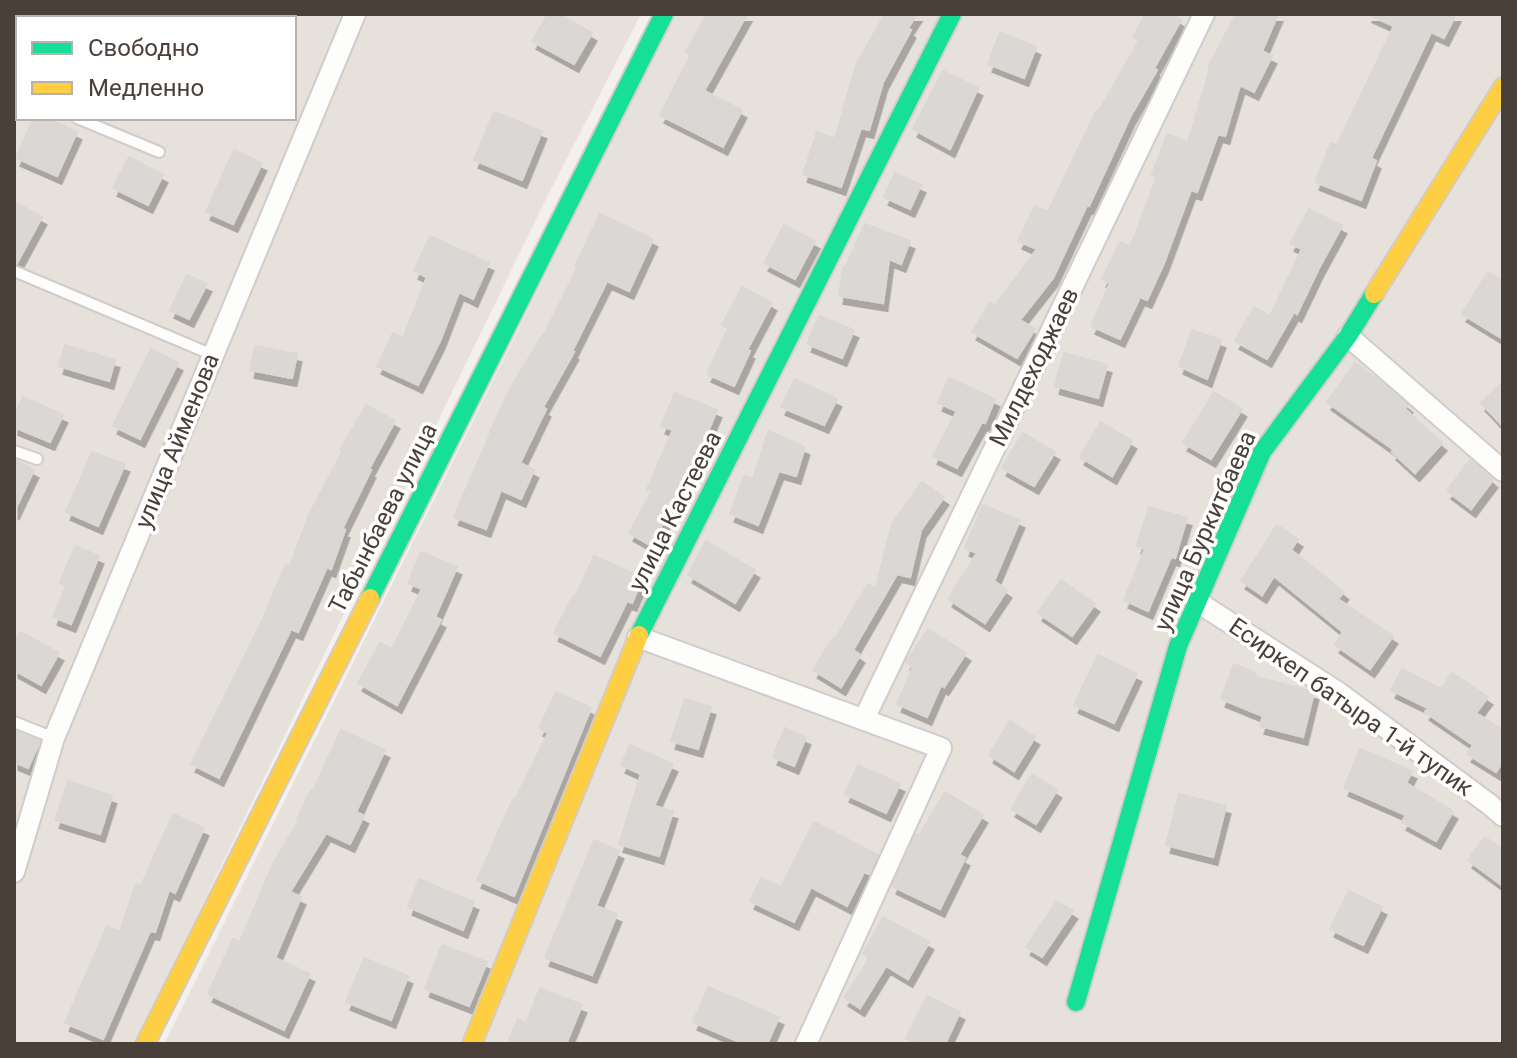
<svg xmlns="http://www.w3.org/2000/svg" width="1517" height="1058" viewBox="0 0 1517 1058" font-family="Roboto,sans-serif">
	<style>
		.residential { fill: #e7e1dc; fill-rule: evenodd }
		.building { fill: #dbd7d5; stroke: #dbd7d4; stroke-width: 2; filter: url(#shadow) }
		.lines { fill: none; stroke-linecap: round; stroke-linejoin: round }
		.lane-casing { stroke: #d0ccca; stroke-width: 14 }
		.street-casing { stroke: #d0ccca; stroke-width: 24 }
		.fast-casing { stroke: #d3ccc6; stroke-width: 22 }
		.slow-casing { stroke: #d3ccc6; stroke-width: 22 }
		.lane { stroke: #fdfdfc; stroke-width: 10 }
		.street { stroke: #fdfdfc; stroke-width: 20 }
		.fast { stroke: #16e098; stroke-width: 18 }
		.slow { stroke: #ffcf43; stroke-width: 18 }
		.labels { text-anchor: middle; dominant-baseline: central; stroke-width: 7; stroke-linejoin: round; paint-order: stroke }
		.street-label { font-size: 24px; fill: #4a3f39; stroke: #fff }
	</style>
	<defs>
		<filter id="shadow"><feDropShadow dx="4.5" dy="8" stdDeviation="0" flood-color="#0004"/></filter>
	</defs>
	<rect width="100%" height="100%" fill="#f3f0ee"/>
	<!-- residential -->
	<path class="residential" d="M14,14H641L546,199L185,940L132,1044H14ZM18,18H294V118H18Z
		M675,14H1503V1044H164Z"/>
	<!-- building -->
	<path class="building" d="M548,14H559L592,33L574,64L532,41Z
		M707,14H747L704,91L742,110L723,147L660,115L691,55L686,52Z
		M885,14H917L908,28L911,30L883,82L869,130L861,128L841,187L803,174L817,132L835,139L856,65Z
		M1146,14H1170L1181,20L1154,68L1157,70L1130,117L1089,206L1087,205L1053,278L1020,320L1035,329L1017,358L972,332L990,302L995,305L1037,249L1018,241L1035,206L1048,212L1096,111L1098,112L1139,41L1133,37Z
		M1236,14H1278L1262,51L1272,56L1254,92L1240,85L1225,136L1218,134L1197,192L1191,190L1164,263L1147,300L1140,297L1120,339L1091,326L1110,283L1102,279L1120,242L1130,247L1157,177L1152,175L1167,134L1188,142L1210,69L1208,68Z
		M1367,14H1456L1444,38L1431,32L1371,158L1376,161L1361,200L1315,182L1331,143L1337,145L1394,26Z
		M1000,32L1036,47L1024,78L988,64Z
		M943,71L978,88L950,149L913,129Z
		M494,112L542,131L522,180L474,160Z
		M34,118H46L77,132L57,176L16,158Z
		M234,150L262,163L233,224L206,212Z
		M129,157L163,175L148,205L113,188Z
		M895,173L921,185L910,209L884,197Z
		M14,202L42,217L17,263H14Z
		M1309,209L1342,226L1319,268L1297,314L1294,312L1267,359L1235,341L1254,307L1270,316L1302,249L1290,243Z
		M600,214L653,239L629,291L607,281L572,351L574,352L543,407L546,409L520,463L534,470L521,499L501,490L486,529L454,517L491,432H490L509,391L543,334L544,335L578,267L575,266Z
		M865,224L910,241L901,264L889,259L883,303L839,296L843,268H845Z
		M784,225L815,241L795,279L764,263Z
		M430,236L489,263L473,299L459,292L440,341L418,385L377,366L393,333L403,338L427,277L414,271Z
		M1488,272L1503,281V339L1462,314Z
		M187,275L207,284L189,319L170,310Z
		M742,287L772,303L747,350L750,351L734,386L707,374L728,328L722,325Z
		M819,316L854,330L842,358L807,344Z
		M1192,330L1221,340L1207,379L1179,366Z
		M65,345L115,360L109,381L59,366Z
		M255,346L297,354L292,378L250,370Z
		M151,349L178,363L140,439L113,426Z
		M1064,353L1107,365L1098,398L1055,386Z
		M1355,363L1382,383L1408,405L1405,409L1442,443L1415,473L1392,452L1394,450L1327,402Z
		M949,378L995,399L985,423L982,422L957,468L933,456L957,411L938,403Z
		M795,379L837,399L824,425L781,407Z
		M1503,382V426L1481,403Z
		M1214,392L1242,409L1211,459L1183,443Z
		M675,393L717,410L678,503L676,502L650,545L629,533L652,491L647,489L673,430L661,426Z
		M23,397L63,415L50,442L14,427V418Z
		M366,405L395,421L369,469L371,470L342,529L345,530L331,569L327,567L298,632L291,629L219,778L191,764L260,625L286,564L290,566L308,517L343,450L341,449Z
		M1101,422L1132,441L1112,476L1080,457Z
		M768,431L805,447L796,476L779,471L758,525L730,514L744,476L753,479Z
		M1023,433L1055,452L1034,486L1002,468Z
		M92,452L125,464L98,526L66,512Z
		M14,460L34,470L14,512Z
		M1470,460L1493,480L1471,509L1447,491Z
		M922,482L944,497L921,530L910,577L897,574L853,650L860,655L841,687L813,670L833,638L835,639L868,584L876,588L892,524Z
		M983,505L1020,520L994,581L1007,590L985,623L948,599L977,553L965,548Z
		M1149,507L1187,518L1175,558L1171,557L1148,611L1124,600L1145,549L1137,546Z
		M1277,525L1298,539L1291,550L1344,592L1338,599L1393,636L1370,669L1335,645L1343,632L1274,576L1262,595L1241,581Z
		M706,541L755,570L735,603L688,575Z
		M75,546L99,556L71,624L53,617L66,586L60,583Z
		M421,552L457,567L435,617L441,620L397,705L358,683L380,643L392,649L422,589L408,583Z
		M594,556L643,578L632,603L627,601L600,656L554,633L573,596L575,597Z
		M1061,580L1095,604L1072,636L1038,613Z
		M928,629L966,653L944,687L941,685L927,717L897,704L913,667L906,662Z
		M20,632L59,653L41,685L14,670V644Z
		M1098,655L1137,674L1114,723L1074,705Z
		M1234,664L1255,673L1253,676L1314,692L1303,737L1260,726L1263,716L1221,699Z
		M1402,669L1441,689L1452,673L1488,697L1476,713L1503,730V761L1496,772L1467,754L1473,745L1425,712L1428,708L1391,690Z
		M556,692L591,708L514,896L477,880L513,799L515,800L548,733L539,728Z
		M685,699L711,707L698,749L671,741Z
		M1010,721L1035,737L1014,771L989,755Z
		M785,728L806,737L794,766L773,757Z
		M341,730L385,750L356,812L364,816L350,844L326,833L290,892L301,897L275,958L310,974L284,1030L208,994L233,939L240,942L273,864L299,820L297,819L311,790L313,791Z
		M14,731L40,741L28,768L14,762Z
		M630,745L673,764L654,806L673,811L659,856L619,844L641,774L621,765Z
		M1360,749L1412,771L1406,783L1453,811L1436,841L1402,822L1406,815L1344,788Z
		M858,765L900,784L886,813L845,794Z
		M1032,774L1057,790L1036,824L1011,809Z
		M68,781L112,796L100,834L55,820Z
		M945,792L983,815L959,855L965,858L940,909L892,886L916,834L919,836Z
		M1179,794L1226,806L1213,857L1166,845Z
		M173,814L204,828L175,893L169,890L155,932L150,931L103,1039L65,1023L107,926L120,932L136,884L141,886Z
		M814,822L878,855L869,874L864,872L847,906L811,887L794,922L750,901L761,878L781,887Z
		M1485,837L1503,850V886L1468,860Z
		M594,840L619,851L596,906L617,914L592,975L545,958Z
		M419,879L474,902L463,930L408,907Z
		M1349,891L1382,907L1363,945L1330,929Z
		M1057,901L1073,911L1042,957L1026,947Z
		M883,917L929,942L908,979L886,966L860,1008L844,998L870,958L863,954Z
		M442,945L487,962L469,1006L425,989Z
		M364,958L408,976L391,1020L346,1002Z
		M708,987L779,1017L767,1044H744L693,1022Z
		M540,988L582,1005L566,1044H507L518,1019L526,1023Z
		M927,996L960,1012L945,1044H919L906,1038Z"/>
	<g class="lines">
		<defs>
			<path id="lane" d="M14,92L18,94
				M77,118L159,152
				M14,271L213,355
				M14,451L37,459
				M14,722L54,738"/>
			<path id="street" d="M1348,336L1503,471
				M1196,601L1339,693L1489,804L1503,816
				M638,637L941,748L806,1044
				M864,719L1204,14
				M14,872L54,738L355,14"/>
			<path id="fast" d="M370,598L664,14
				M639,635L952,14
				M1076,1002L1178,646L1262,452L1348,336L1374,294"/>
			<path id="slow" d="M1374,294L1503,87
				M145,1044L370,598
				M472,1044L639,635"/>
		</defs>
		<!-- lane casing -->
		<use href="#lane" class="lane-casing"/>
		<!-- street casing -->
		<use href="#street" class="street-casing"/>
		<!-- fast casing -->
		<use href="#fast" class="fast-casing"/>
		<!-- slow casing -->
		<use href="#slow" class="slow-casing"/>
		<!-- lane -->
		<use href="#lane" class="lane"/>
		<!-- street -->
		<use href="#street" class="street"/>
		<!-- fast -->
		<use href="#fast" class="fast"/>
		<!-- slow -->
		<use href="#slow" class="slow"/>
	</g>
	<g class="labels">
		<!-- street labels -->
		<g class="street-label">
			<text transform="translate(1034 367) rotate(-64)">Милдеходжаев</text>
			<text transform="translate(177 441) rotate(-68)">улица Айменова</text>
			<text transform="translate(675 511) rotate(-63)">улица Кастеева</text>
			<text transform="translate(383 518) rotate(-63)">Табынбаева улица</text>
			<text transform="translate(1205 531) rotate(-66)">улица Буркитбаева</text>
			<text transform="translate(1351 707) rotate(35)">Есиркеп батыра 1-й тупик</text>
		</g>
	</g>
	<!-- border -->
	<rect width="1517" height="1058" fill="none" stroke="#4a3f39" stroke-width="32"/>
	<!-- legend -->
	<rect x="16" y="16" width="280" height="104" fill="#ffffff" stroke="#b7b2b0" stroke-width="2"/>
	<rect x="32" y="42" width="40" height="12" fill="#16e098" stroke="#b7b2b0" stroke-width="2"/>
	<text x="88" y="56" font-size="24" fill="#4a3f39">Свободно</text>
	<rect x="32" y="82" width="40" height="12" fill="#ffcf43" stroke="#b7b2b0" stroke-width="2"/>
	<text x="88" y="96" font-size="24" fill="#4a3f39">Медленно</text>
</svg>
